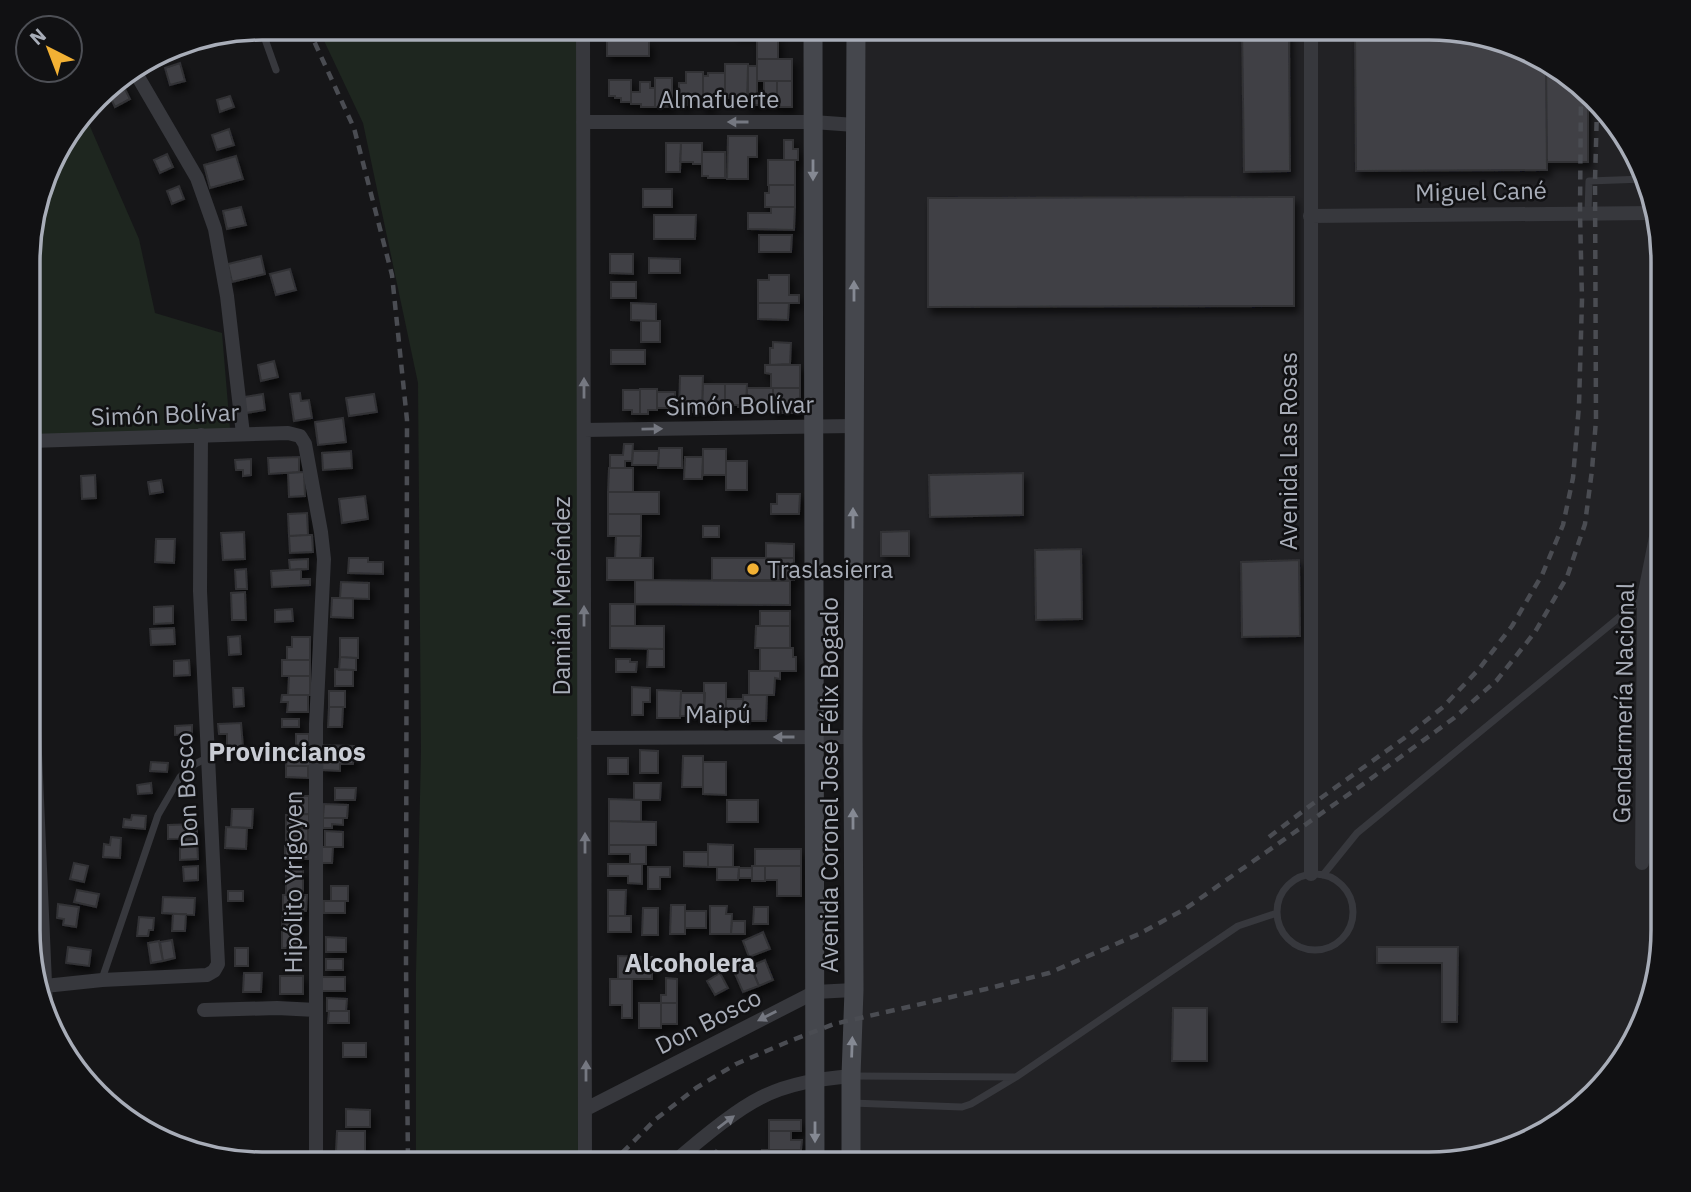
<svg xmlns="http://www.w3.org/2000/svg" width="1691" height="1192" viewBox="0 0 1691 1192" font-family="'IBM Plex Sans',sans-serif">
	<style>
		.built { fill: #222225 }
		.green { fill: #1e261f }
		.building { fill: #404145; stroke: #303034; stroke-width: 2; filter: url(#shadow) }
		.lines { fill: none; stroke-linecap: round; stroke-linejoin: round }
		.lane { stroke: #37383d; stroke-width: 7 }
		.street { stroke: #37383d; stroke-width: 14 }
		.secondary { stroke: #45474d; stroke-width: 19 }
		.rail { stroke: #4a4c52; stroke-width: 4.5; stroke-dasharray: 9 7; stroke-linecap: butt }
		.oneway { fill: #757881 }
		.oneway2 { fill: #858993 }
		.poi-dot { fill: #f2b134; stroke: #111113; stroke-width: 2.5 }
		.labels { text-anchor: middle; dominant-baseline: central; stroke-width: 5; stroke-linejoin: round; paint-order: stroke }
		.street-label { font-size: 24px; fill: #a8adb8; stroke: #111113 }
		.poi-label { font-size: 24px; fill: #a8adb8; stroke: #111113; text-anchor: start }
		.neighbourhood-label { font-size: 26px; font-weight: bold; fill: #c9ccd4; stroke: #111113 }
		.rim { fill: none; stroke: #a8adb8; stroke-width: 3.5 }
	</style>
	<defs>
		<filter id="shadow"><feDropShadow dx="3.5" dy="6" stdDeviation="3.5" flood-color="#0009"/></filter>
	</defs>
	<rect width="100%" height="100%" fill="#161618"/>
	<!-- built -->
	<path class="built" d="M856,28H1443L1518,46L1572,77L1639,158L1663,248V944L1645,1019L1614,1073L1532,1140L1429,1164H851Z"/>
	<!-- green -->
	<path class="green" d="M318,28H577L578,1164H416V974L421,752L418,383L363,123Z
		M85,115L139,239L155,313L222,333L230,429L30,437V232L52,158Z"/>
	<!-- building -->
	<path class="building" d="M736,28H778V34H736Z
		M1242,28H1289L1290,171L1244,172Z
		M1463,33L1518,46L1546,62L1547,170L1356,171L1355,34Z
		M778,39V59H757V40Z
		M607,41H649V56H607Z
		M757,59H792V81H757Z
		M1546,62L1572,77L1588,97V162H1547Z
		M180,63L185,81L170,85L165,68Z
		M725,64H748V98H725Z
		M748,66H757V93H764V105H747Z
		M686,72H703V100H687V105H679V83H686Z
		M708,73H725V98H711V107H703V76H708Z
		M655,78H672V107H655Z
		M609,80H631V102H621V98H615V96H609Z
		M764,81H777V105H764Z
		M777,81H792V107H777Z
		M640,82H650V88H655V107H641V104H631V92H640Z
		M123,85L130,99L115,107L108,92Z
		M230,96L234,107L220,112L217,100Z
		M229,129L234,145L217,150L212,135Z
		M728,136H757V157H748V179H727Z
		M784,140H793V149H798V160H784Z
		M666,143H681L680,172H666Z
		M681,143H702V164H693V162H680Z
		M702,152H725V178H708V176H702Z
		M167,154L173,167L160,173L154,160Z
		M236,156L243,179L210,188L204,165Z
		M768,160H795V185H768Z
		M769,185H795V207H765V193H769Z
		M179,186L184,199L172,204L167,191Z
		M643,189H672V207H643Z
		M1294,197V306L928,307V198Z
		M241,207L246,225L227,229L223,211Z
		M771,207H795L794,230L748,229V213H771Z
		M654,215H696L695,239H654Z
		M759,235H792L791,252H759Z
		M610,254H633V274L610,273Z
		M261,256L265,274L232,282L228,264Z
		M649,258L680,259V273H649Z
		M290,269L296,290L276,295L270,274Z
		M769,275H789V295H799V303H758V280H769Z
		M611,282H636V298H611Z
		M631,303L656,304V321L631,320Z
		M758,303H789L788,320L758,319Z
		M641,321H660V342H641Z
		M773,342L791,343L790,364L770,365V348H773Z
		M611,350H645V364H611Z
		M274,361L278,377L261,381L258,365Z
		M765,365H800V388H771V374L765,373Z
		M680,376H703L702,412H679Z
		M703,384H725V401H713V412H702Z
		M725,384H747L746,407H738V405H733V407H725Z
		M747,388H773V402H747Z
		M773,388H800V413H773Z
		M640,389H657V410H648V414H640Z
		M623,390H640V414H632V410H623Z
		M657,392H675V408H657Z
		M300,393L301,401L309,400L312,418L294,421L290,394Z
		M263,394L265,410L246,413L244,397Z
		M374,394L377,412L349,416L346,398Z
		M343,418L346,442L318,445L315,422Z
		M624,444H633L632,461H625V468H610V455H623Z
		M659,448H682V468H658Z
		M703,449H726V475H703Z
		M351,451L352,468L323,470L322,453Z
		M633,451H659L658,465H632Z
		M299,457V472L269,474L268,458Z
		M685,457H703L702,479H684Z
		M251,459V475L243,476V470H236L235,460Z
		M726,461H747V490H726Z
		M609,468H633V492H608Z
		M304,472L305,496L289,497L288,473Z
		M1023,473V515L930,517L929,475Z
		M95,475L96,498L82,499L81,476Z
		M161,480L163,492L150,494L148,482Z
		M608,492H659V514H608Z
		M777,494H800L799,514H771V504H777Z
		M365,496L368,519L342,523L339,499Z
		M307,513L308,535L289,536L288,514Z
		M608,514H641V536H608Z
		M703,526H719V537H703Z
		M909,531V556H881V532Z
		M244,532L245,559L223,560L221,533Z
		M308,535H312L313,552L290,553L289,536Z
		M616,536H641L640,558H615Z
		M156,539H175L174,563L155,562Z
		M766,543L794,544V558H766Z
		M1081,549L1082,619L1036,620L1035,550Z
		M349,558H368V562H383V574L348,573Z
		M607,558H653V580H607Z
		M712,558H794V580H712Z
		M308,559V569L290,570L289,560Z
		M1299,560L1300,636L1242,637L1241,562Z
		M246,569L247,589H236L235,570Z
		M301,569V579H310V585L272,587L271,571Z
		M635,580L790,581V605L635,604Z
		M341,582L369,583V599L340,598Z
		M245,592L246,620H232L231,593Z
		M332,598H353V618L331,617Z
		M610,604H635V626H610Z
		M173,606V623L154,624V607Z
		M292,609L293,621L275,622V610Z
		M760,611H790V626H760Z
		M610,626H664V649L610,648Z
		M756,626H790V648H755Z
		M174,628L175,644L151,645L150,629Z
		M240,636L241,654L229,655L228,637Z
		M292,637H310V660H287V647H292Z
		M340,638H358V658L340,657Z
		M760,648H793V657H796V671H760Z
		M648,649H664V667H647Z
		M340,657L356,658V670H339Z
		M616,659H630V662H637L636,672H616Z
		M189,660L190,675L174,676V661Z
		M282,660H310V676H282Z
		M335,669L353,670V686H335Z
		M749,671H780V679L775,678L774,695H749Z
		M289,676H310V695H288Z
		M704,683H726V719H704Z
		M632,687L650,688V702H643V715H632Z
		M233,688H243L244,706L234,707Z
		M657,690L681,691L680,718H657Z
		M329,691H345V707H329Z
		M681,693H705L704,716H680Z
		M282,695H308V712H287L288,702H281Z
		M743,695H767L766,721H743Z
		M726,699H743V716H737V719H726Z
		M329,707H343L342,727H328Z
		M282,719H299V727H282Z
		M241,723L243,747L227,748V734H219L218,724Z
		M192,725V734L175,735V726Z
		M296,734H309V745H296Z
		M323,745L354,746L353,764H340V771L322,770Z
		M640,750L658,751V773H640Z
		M287,755H310V766H286Z
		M683,756H703V787H682Z
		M608,758H628V774H608Z
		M151,762L168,763L167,772L150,771Z
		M703,762H726V795L703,794Z
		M286,766H308V778L286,777Z
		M151,783L152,793L138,794L137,785Z
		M634,783H661L660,800H634Z
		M335,788H356L355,800H335Z
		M294,796H309V814H294Z
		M609,799L641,800V822L609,821Z
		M727,800H758V822H727Z
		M324,804L348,805L347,818H323Z
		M232,809H253L252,828L231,827Z
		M309,814V828H286V815Z
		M132,815L146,816L145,829L123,827L124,819L131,820Z
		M323,818H343V825L332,824V828H323Z
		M609,821L656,822V845H609Z
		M197,824V838L168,839V825Z
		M226,827L247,828L246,849L225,848Z
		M286,828H308V846H286Z
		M325,831L343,832V847H325Z
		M111,837L121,838L120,858L103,857L104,844L110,845Z
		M180,838H197L198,859L180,860Z
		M708,844L733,845V867H708Z
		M609,845H646V864H630V854H609Z
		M285,846H308V859H285Z
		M322,847H333L332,863H321Z
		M755,849H801V866H755Z
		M684,852H708V867L684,866Z
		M74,863L88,866L84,882L70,879Z
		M608,864H642V884L628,883V876H608Z
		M198,866V880L184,881L183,867Z
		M752,866H765V881H752Z
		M765,866H801V896H777V880H765Z
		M648,867H670V877H660V889H648Z
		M717,867H739L738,880H717Z
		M739,868H752V878H739Z
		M286,869H303V894H286Z
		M331,886H348V901H331Z
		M77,890L99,894L96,907L74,902Z
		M608,890H626L625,916H608Z
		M228,891H243V901H228Z
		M283,895H307L306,911H283Z
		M163,897L195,898L194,915L162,913Z
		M324,901H345V913H324Z
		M58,904L79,907L76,927L63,925L64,919L57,918Z
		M671,905H685V934H670Z
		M710,906H727L726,914H732L731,934H710Z
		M754,907H768V924H753Z
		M643,908H658V935H642Z
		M283,911H301L300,929L282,928Z
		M685,911H706V928H685Z
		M173,914H186L185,931H172Z
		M608,916H631V932H608Z
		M139,917L154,918L153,930H149L148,936H137Z
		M732,921H745V934H731Z
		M282,928L297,929V948H282Z
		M763,932L770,949L749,957L743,941Z
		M326,937L346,938V952H326Z
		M172,940L175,958L163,961L160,942Z
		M159,941L163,961L151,963L148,943Z
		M68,947L91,950L89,966L66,963Z
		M1377,947H1458L1457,1022H1442V963H1377Z
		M235,948H248V966H235Z
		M618,956L652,957V979H618Z
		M326,959H343V970H326Z
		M748,960L759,986L743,992L732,967Z
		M765,960L773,980L759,986L751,966Z
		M244,973H262L261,992H243Z
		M720,973L728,988L715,995L707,981Z
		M280,976H303V994H280Z
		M321,977H345V991H321Z
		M666,978L677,979V1003H661V995H666Z
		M610,979H632V1018H622V1005H610Z
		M327,998L347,999L346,1011H327Z
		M639,1003H661V1028H639Z
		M661,1003H677V1024H661Z
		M1173,1008H1207V1061H1172Z
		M329,1011H349V1023H328Z
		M343,1043H366V1057H343Z
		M346,1109L370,1110V1127H346Z
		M769,1120H801V1131H769Z
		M337,1131H365V1152L336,1151Z
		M769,1131H791V1140H802L801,1150H769Z
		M716,1150L732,1164H704Z
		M762,1150H801V1164H762Z
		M336,1154L372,1155V1164H336Z"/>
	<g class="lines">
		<!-- lane -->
		<path class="lane" d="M261,28L276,70
			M1588,213L1589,181L1644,179
			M1277 912a38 38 0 1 1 76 0a38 38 0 1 1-76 0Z
			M1323,875L1357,833L1644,597L1663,592
			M102,979L158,815L180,777L195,764L207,758
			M853,1076L1016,1077
			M851,1103L962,1107L971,1104L1016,1077L1238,926L1277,913"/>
		<!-- street -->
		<path class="street" d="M583,28L585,1164
			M134,70L197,178L215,229L227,296L243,434
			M583,122H813L855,125
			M1310,216L1653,213
			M584,430L854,426
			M30,441L288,433L300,436L305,444L321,532L324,559L316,724V1164
			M30,639L46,1006
			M584,738L853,737
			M1642,863L1644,597L1663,502
			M1311,874V28
			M45,986L102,980L207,975L214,971L218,964L200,591L201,435
			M204,1010L277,1008L316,1010
			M586,1109L815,992L854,990
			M672,1164C696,1143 732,1112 760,1098C789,1083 820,1079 851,1076"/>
		<!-- secondary -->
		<path class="secondary" d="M813,28L815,1164
			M851,1164V1076L854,990L853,737L856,28"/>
		<!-- rail -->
		<path class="rail" d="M308,28L354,128L392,275L407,420L406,963L408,1164
			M1269,837L1311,805L1403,739L1443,707L1479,669L1512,626L1542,575L1563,525L1573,478L1579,405L1582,300L1580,213L1581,88
			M611,1164L656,1119L696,1088L736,1064L785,1043L834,1024L986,989L1049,973L1139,934L1185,909L1369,780L1454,718L1497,680L1535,632L1567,577L1585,524L1592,470L1596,420L1595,181L1597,108"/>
	</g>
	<!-- one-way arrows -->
	<defs><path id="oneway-solid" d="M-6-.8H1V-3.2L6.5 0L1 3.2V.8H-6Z" transform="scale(1.75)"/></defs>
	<g class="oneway">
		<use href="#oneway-solid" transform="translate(738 122) rotate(180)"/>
		<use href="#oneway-solid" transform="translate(584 388) rotate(-90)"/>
		<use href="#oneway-solid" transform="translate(652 429) rotate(-1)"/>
		<use href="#oneway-solid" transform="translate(584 616) rotate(-90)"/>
		<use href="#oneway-solid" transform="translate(784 737) rotate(180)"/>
		<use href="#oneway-solid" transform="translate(585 843) rotate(-90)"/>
		<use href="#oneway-solid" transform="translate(767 1016) rotate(153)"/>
		<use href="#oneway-solid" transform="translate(586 1071) rotate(-90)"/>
		<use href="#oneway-solid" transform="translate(726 1122) rotate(-37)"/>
	</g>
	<g class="oneway2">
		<use href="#oneway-solid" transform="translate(813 170) rotate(90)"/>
		<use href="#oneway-solid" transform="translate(854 291) rotate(-90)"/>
		<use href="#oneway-solid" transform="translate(853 518) rotate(-90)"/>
		<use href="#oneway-solid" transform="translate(853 819) rotate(-90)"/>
		<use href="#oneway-solid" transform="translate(852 1047) rotate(-88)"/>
		<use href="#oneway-solid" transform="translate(815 1132) rotate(90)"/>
	</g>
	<!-- markers -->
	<circle class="poi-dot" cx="753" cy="569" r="7"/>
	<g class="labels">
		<!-- street labels -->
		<g class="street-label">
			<text x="719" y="99">Almafuerte</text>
			<text transform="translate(1481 191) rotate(-1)">Miguel Cané</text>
			<text transform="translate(740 405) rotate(-1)">Simón Bolívar</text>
			<text transform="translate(165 414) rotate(-2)">Simón Bolívar</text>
			<text transform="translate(1288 451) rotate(-90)">Avenida Las Rosas</text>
			<text transform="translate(561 596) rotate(-90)">Damián Menéndez</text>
			<text transform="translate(1623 703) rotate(-89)">Gendarmería Nacional</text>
			<text x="718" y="714">Maipú</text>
			<text transform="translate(829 785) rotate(-90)">Avenida Coronel José Félix Bogado</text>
			<text transform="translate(186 790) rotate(-93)">Don Bosco</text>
			<text transform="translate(293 882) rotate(-90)">Hipólito Yrigoyen</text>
			<text transform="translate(708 1021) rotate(-27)">Don Bosco</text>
		</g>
		<!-- poi labels -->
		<g class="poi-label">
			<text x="767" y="569">Traslasierra</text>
		</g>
		<!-- neighbourhood labels -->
		<g class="neighbourhood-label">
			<text x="287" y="751">Provincianos</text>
			<text x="690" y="962">Alcoholera</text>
		</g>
	</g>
	<!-- crop -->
	<path d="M0 0H1691V1192H0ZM262 40H1429A222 222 0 0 1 1651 262V930A222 222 0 0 1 1429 1152H262A222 222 0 0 1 40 930V262A222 222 0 0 1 262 40Z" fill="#111113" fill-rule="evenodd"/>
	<path class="rim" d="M262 40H1429A222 222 0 0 1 1651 262V930A222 222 0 0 1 1429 1152H262A222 222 0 0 1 40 930V262A222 222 0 0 1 262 40Z"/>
	<!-- north arrow -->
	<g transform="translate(49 49) rotate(318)"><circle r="33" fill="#111113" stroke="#4d4f55" stroke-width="2"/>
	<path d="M0-5L12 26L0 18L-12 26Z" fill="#f2b134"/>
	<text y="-10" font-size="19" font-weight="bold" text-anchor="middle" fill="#a8adb8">N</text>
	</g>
</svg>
